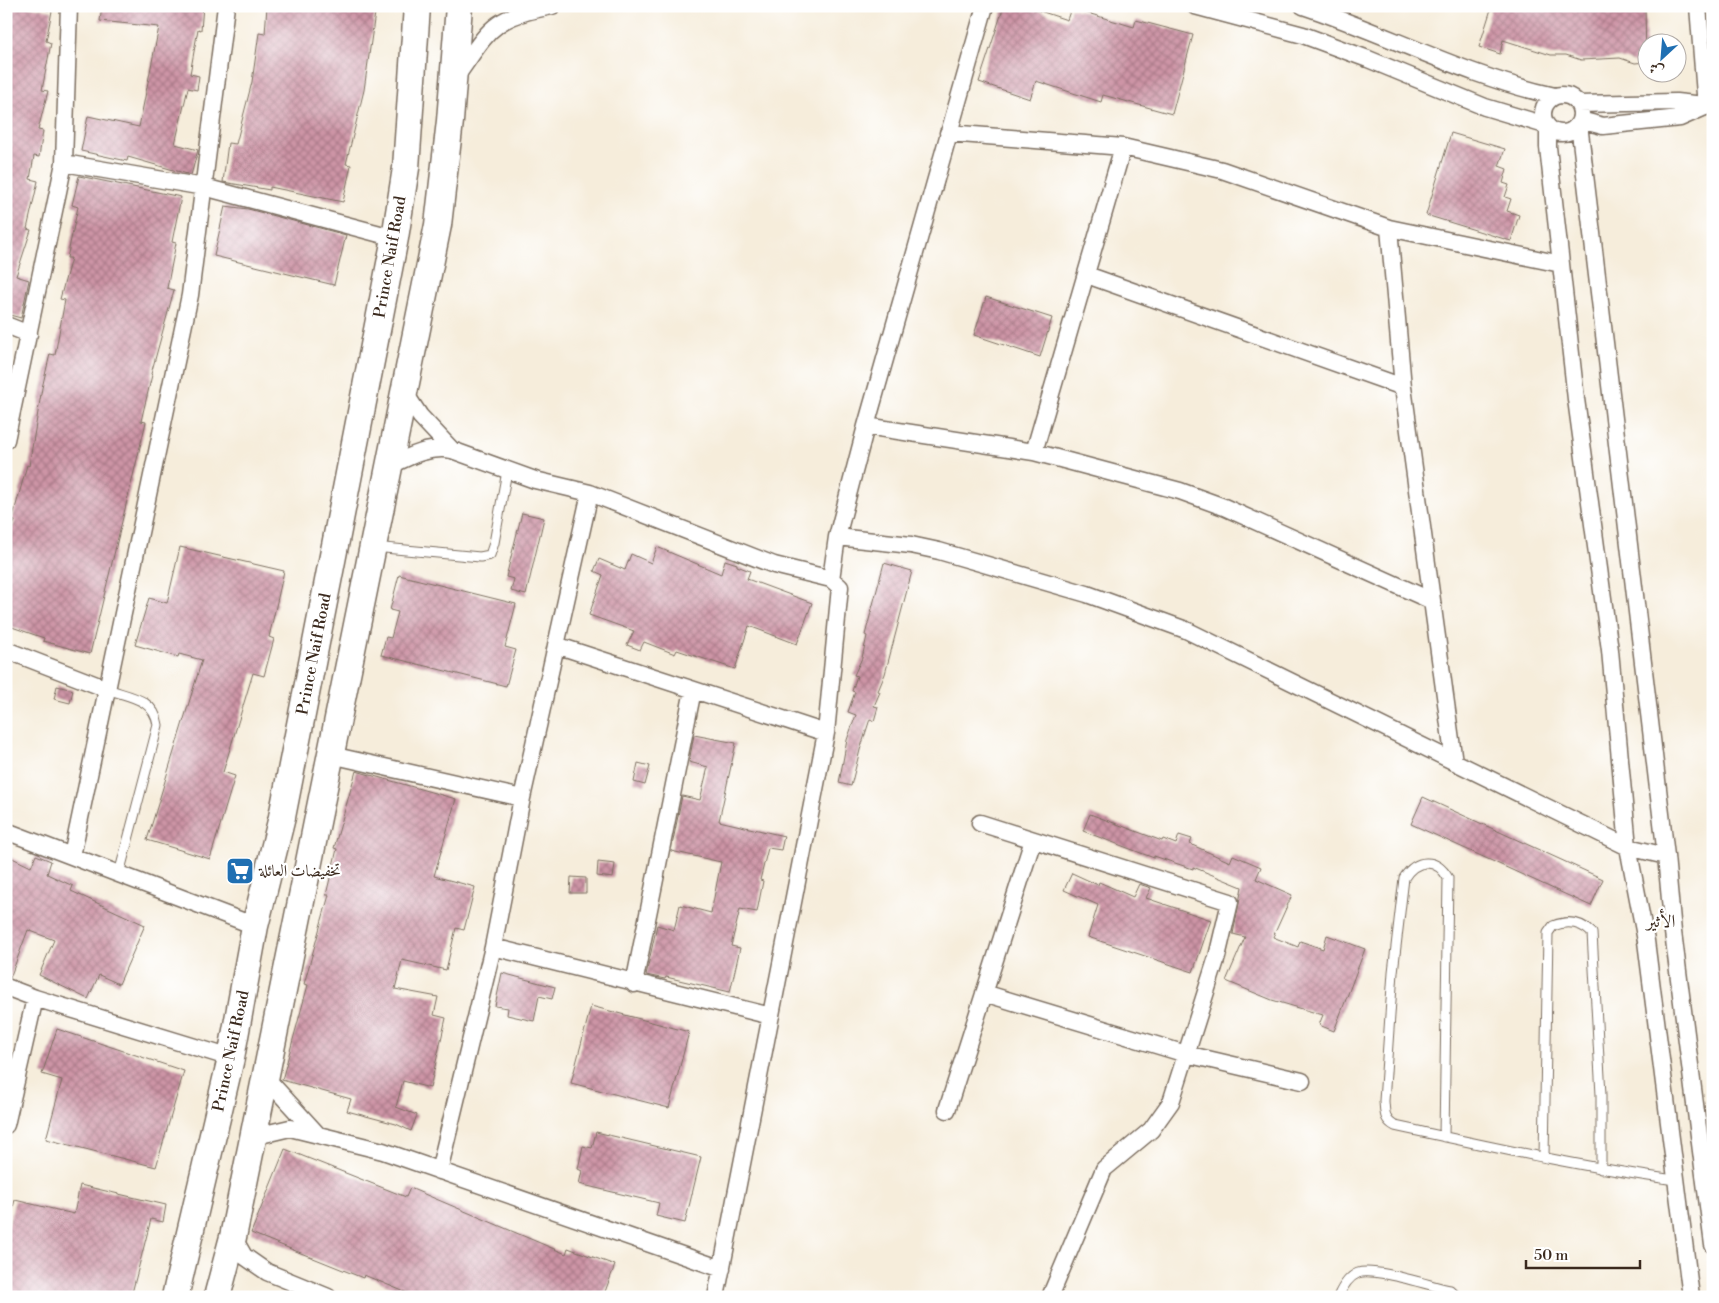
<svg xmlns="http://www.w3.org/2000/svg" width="1719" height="1303" viewBox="0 0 1719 1303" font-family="'Libre Bodoni',Amiri,serif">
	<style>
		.building { fill: url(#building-cross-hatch) }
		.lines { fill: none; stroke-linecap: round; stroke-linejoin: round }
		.service-casing { stroke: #7c6e60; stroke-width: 11 }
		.minor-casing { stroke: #7c6e60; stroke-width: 19 }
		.primary-casing { stroke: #7c6e60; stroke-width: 29 }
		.service { stroke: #fff; stroke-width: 9 }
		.minor { stroke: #fff; stroke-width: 16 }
		.primary { stroke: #fff; stroke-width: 26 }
		.labels { text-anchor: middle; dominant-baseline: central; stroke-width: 4.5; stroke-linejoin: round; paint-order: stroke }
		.street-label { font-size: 16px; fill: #3b2a1e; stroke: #fff }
		.poi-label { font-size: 16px; fill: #3b2a1e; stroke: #fff; text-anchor: start }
		.neighbourhood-label { font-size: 18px; fill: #3b2a1e; stroke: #fff }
	</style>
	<defs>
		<pattern id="building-cross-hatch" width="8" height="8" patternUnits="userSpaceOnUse" patternTransform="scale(1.25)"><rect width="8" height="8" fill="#cd94a6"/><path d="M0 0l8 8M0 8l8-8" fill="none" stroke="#a87987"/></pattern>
	</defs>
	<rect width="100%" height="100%" fill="#fff"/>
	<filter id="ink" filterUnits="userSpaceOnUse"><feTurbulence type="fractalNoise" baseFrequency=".02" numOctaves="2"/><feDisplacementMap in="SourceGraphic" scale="10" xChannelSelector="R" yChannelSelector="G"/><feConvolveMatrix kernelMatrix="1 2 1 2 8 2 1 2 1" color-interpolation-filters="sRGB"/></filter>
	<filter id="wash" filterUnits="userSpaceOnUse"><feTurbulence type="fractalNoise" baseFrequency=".0096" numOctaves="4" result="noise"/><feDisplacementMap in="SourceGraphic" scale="20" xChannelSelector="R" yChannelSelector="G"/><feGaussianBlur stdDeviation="1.12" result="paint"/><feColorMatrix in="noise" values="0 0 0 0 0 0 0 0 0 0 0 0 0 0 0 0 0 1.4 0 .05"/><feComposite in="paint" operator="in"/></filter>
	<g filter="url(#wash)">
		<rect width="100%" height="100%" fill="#f6eddb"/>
		<g id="blocks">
			<!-- building -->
			<path class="building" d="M9,6H29L52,11L46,41L51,43L42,90L48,91L38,130L43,131L39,157L34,156L30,179L38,181L27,229L31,230L16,276L29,280L21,318L6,314V20Z
				M102,6H203L201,30L198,29L190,74L199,76L197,90L188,88L175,144L198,150L191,175L128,157L127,161L81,151L88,116L139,127L159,27L100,21Z
				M267,6H376L364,90L346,164L351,165L343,202L270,187V190L223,182L228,143L236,144L252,82L259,33L265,34Z
				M1004,6H1025L1067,20L1071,8L1134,27L1136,20L1193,35L1172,114L1103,95L1101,102L1036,81L1030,99L979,82Z
				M1492,6H1645L1646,62L1635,63L1620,58L1581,60L1566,55H1551L1503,40L1500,54L1479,47Z
				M1451,133L1505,149L1499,166L1507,169L1503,183L1509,185L1505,197L1511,199L1507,211L1519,215L1511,241L1426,215Z
				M79,176L181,197L172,242L176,243L167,288L174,290L151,374L152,375L141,421L146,422L90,654L43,641L44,638L6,625V544L15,521L12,520L27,465L29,466L42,388L50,354L55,355L65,300L60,299L71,258H67L78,207L72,205Z
				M225,206L248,209L346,235L334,285L214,256Z
				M986,297L1052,318L1040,357L974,335Z
				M522,513L544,518L526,595L511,591L514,579L506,577Z
				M180,547L284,571L269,637L274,639L264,676L253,673L223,772L235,776L210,859L147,840L202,660L179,654L178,657L135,645L149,598L167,603Z
				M657,547L721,574L725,560L737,564V566L750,571L747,579L812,603L797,644L749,626L735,669L677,650L675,654L644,642L640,650L627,645L634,631L589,615L603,575L594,571L599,559L625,570L631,554L651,563Z
				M884,563L912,571L885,674L878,691L880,692L874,706L878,707L874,721L870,719L860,750L851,786L839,783L847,740L856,715L848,712L855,692L852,691L857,676L854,675L862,658L867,636L865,635Z
				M399,575L516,604L505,647L516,650L506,686L381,655L386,637L391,638L398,612L390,610Z
				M57,686L73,690L70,703L54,699Z
				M694,735L736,743L719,821L784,836L781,850L768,848L760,880L763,881L757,912L740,909L731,946L740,948L730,992L666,977L665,979L646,975L657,925L674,930L680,905L711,913L721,862L671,851L682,796L700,800L708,767L689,762Z
				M638,763L650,766L645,785L634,782Z
				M356,771L456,799L434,876L475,887L464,930L456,928L446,970L402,960L395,989L438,997L434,1015L446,1018L430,1088L403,1081L396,1107L417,1115L411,1131L396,1124L347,1111L351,1099L282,1080L308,985L304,984L329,895H326L337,849L334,848Z
				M1423,797L1603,879L1591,906L1411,824Z
				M1090,814L1162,841L1163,839L1176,844L1179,835L1192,839L1190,844L1230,862L1233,855L1261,867L1256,879L1292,895L1273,937L1298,947L1300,941L1323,949L1327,935L1365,949L1334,1031L1319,1025L1323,1015L1272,1000L1226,981L1245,937L1233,934L1242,887L1193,867V869L1154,856V858L1083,831Z
				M6,855L31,867L36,855L51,861L47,874L73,886L71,891L145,925L119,984L99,975L88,999L39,975L54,940L28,930L10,978L6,977Z
				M598,862L615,864L613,878L597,876Z
				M1072,873L1098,885L1099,882L1133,897L1139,884L1151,888L1146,898L1211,920L1193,972L1088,937L1098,905L1064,890Z
				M571,877L586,878V893H570Z
				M502,973L555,987L552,999L539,996L534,1021L507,1015L508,1008L495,1006Z
				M591,1006L689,1032L669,1108L571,1083Z
				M57,1029L184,1071L156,1167L46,1139L62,1080L42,1074Z
				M596,1132L701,1157L685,1223L656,1216L659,1203L579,1184L582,1171L578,1169L583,1146L592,1148Z
				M285,1149L406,1197L410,1188L566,1254L568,1248L615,1265L603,1297H417L364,1275L363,1278L251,1233Z
				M80,1185L166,1205L163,1222L151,1219L131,1297H6V1233L15,1200L74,1214Z"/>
		</g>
	</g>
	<g filter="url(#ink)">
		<use href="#blocks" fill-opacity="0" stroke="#7c6e60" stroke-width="1"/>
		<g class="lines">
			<defs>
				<path id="service" d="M374,547L480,557L490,555L494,543L507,471
					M107,689C129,697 154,698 158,725L119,874
					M1444,1137L1448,878C1436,857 1416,859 1404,878L1393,972L1384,1101C1385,1113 1384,1120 1395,1126C1488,1146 1581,1167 1675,1180
					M1544,1157L1548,933L1553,926C1568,920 1581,922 1592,933L1601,1095V1169
					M1338,1297C1342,1288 1348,1277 1358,1273C1374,1267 1431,1286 1450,1290L1457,1297"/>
				<path id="minor" d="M1195,6L1303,35L1368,59L1485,107L1545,125
					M1303,6C1388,34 1467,77 1555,96
					M1698,6L1706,107
					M455,78C489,31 490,17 552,6
					M1543 114a19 19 0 1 1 38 0a19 19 0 1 1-38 0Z
					M1578,104L1676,102L1713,106
					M1580,120L1603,126L1680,118L1705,107
					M1579,124L1666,856L1673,932L1713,1245
					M1548,127V147L1576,399L1610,650L1628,847L1646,941L1691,1297
					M948,133L1123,147L1222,170L1389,228L1403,387L1454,762
					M1123,147L1034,452L1180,491L1224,507L1432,601
					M64,163L204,187L395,238
					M1389,228L1561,264
					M1087,275L1403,387
					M6,325L29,334
					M405,393L420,416L452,450
					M866,426L1034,452
					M6,440L64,163L69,6
					M390,466C410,456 429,446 452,450L535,480L590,493L774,565L831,579L840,587L826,733L716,1297
					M837,537L911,545L939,551L1087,594L1186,630L1628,847L1666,856
					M831,579L837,537L866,426L985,6
					M556,645L826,733
					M6,650L107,689
					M331,755L522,798
					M980,823L1230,902L1217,957L1171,1102L1151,1130L1104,1169L1050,1297
					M6,831L255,926
					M72,856L190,295L226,6
					M493,947L771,1016
					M634,984L693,690
					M6,987L35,998L231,1058
					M984,993L1186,1054L1302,1081
					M266,1078L318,1135
					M947,1110L1033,840
					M6,1125L35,998
					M252,1137L290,1128L383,1151L722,1269
					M439,1171L493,947L522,798L590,493
					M233,1237L244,1256L267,1272L328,1297"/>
				<path id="primary" d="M175,1297L231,1058L255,926L282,817L395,238L406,168L417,6
					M217,1297L233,1237L438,225L450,121L459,6"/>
			</defs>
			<!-- service casing -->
			<use href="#service" class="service-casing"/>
			<!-- minor casing -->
			<use href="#minor" class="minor-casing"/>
			<!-- primary casing -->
			<use href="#primary" class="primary-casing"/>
			<!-- service -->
			<use href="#service" class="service"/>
			<!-- minor -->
			<use href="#minor" class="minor"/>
			<!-- primary -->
			<use href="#primary" class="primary"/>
		</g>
	</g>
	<!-- icons -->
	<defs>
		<symbol id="supermarket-square" viewBox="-11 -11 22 22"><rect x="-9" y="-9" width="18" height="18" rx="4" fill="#1f6fb2" stroke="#fff"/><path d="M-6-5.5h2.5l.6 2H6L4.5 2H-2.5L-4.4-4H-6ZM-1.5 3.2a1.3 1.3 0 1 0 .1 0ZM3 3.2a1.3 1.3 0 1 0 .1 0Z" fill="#fff"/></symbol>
	</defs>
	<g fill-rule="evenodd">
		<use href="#supermarket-square" x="224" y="855" width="32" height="32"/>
	</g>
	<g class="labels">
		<!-- street labels -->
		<g class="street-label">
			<text transform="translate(390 257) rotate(-80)">Prince Naif Road</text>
			<text transform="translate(314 654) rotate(-79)">Prince Naif Road</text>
			<text transform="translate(231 1051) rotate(-78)">Prince Naif Road</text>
		</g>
		<!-- poi labels -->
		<g class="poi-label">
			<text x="259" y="871">تخفيضات العائلة</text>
		</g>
		<!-- neighbourhood labels -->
		<g class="neighbourhood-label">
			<text x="1661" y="921">الأثير</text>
		</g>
	</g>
	<!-- margin -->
	<rect width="1719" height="1303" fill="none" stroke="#fff" stroke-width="25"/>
	<!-- north arrow -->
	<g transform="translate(1662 58) rotate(206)"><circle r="24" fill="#ffffff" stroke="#b1aaa5"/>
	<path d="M0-4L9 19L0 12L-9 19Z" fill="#1f6fb2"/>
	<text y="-8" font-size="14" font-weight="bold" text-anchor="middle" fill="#3b2a1e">ش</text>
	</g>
	<!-- scale -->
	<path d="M1526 1260v8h114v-8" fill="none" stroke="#3b2a1e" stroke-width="2.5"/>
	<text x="1534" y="1260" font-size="15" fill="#3b2a1e" stroke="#ffffff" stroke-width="4" paint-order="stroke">50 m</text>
</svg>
